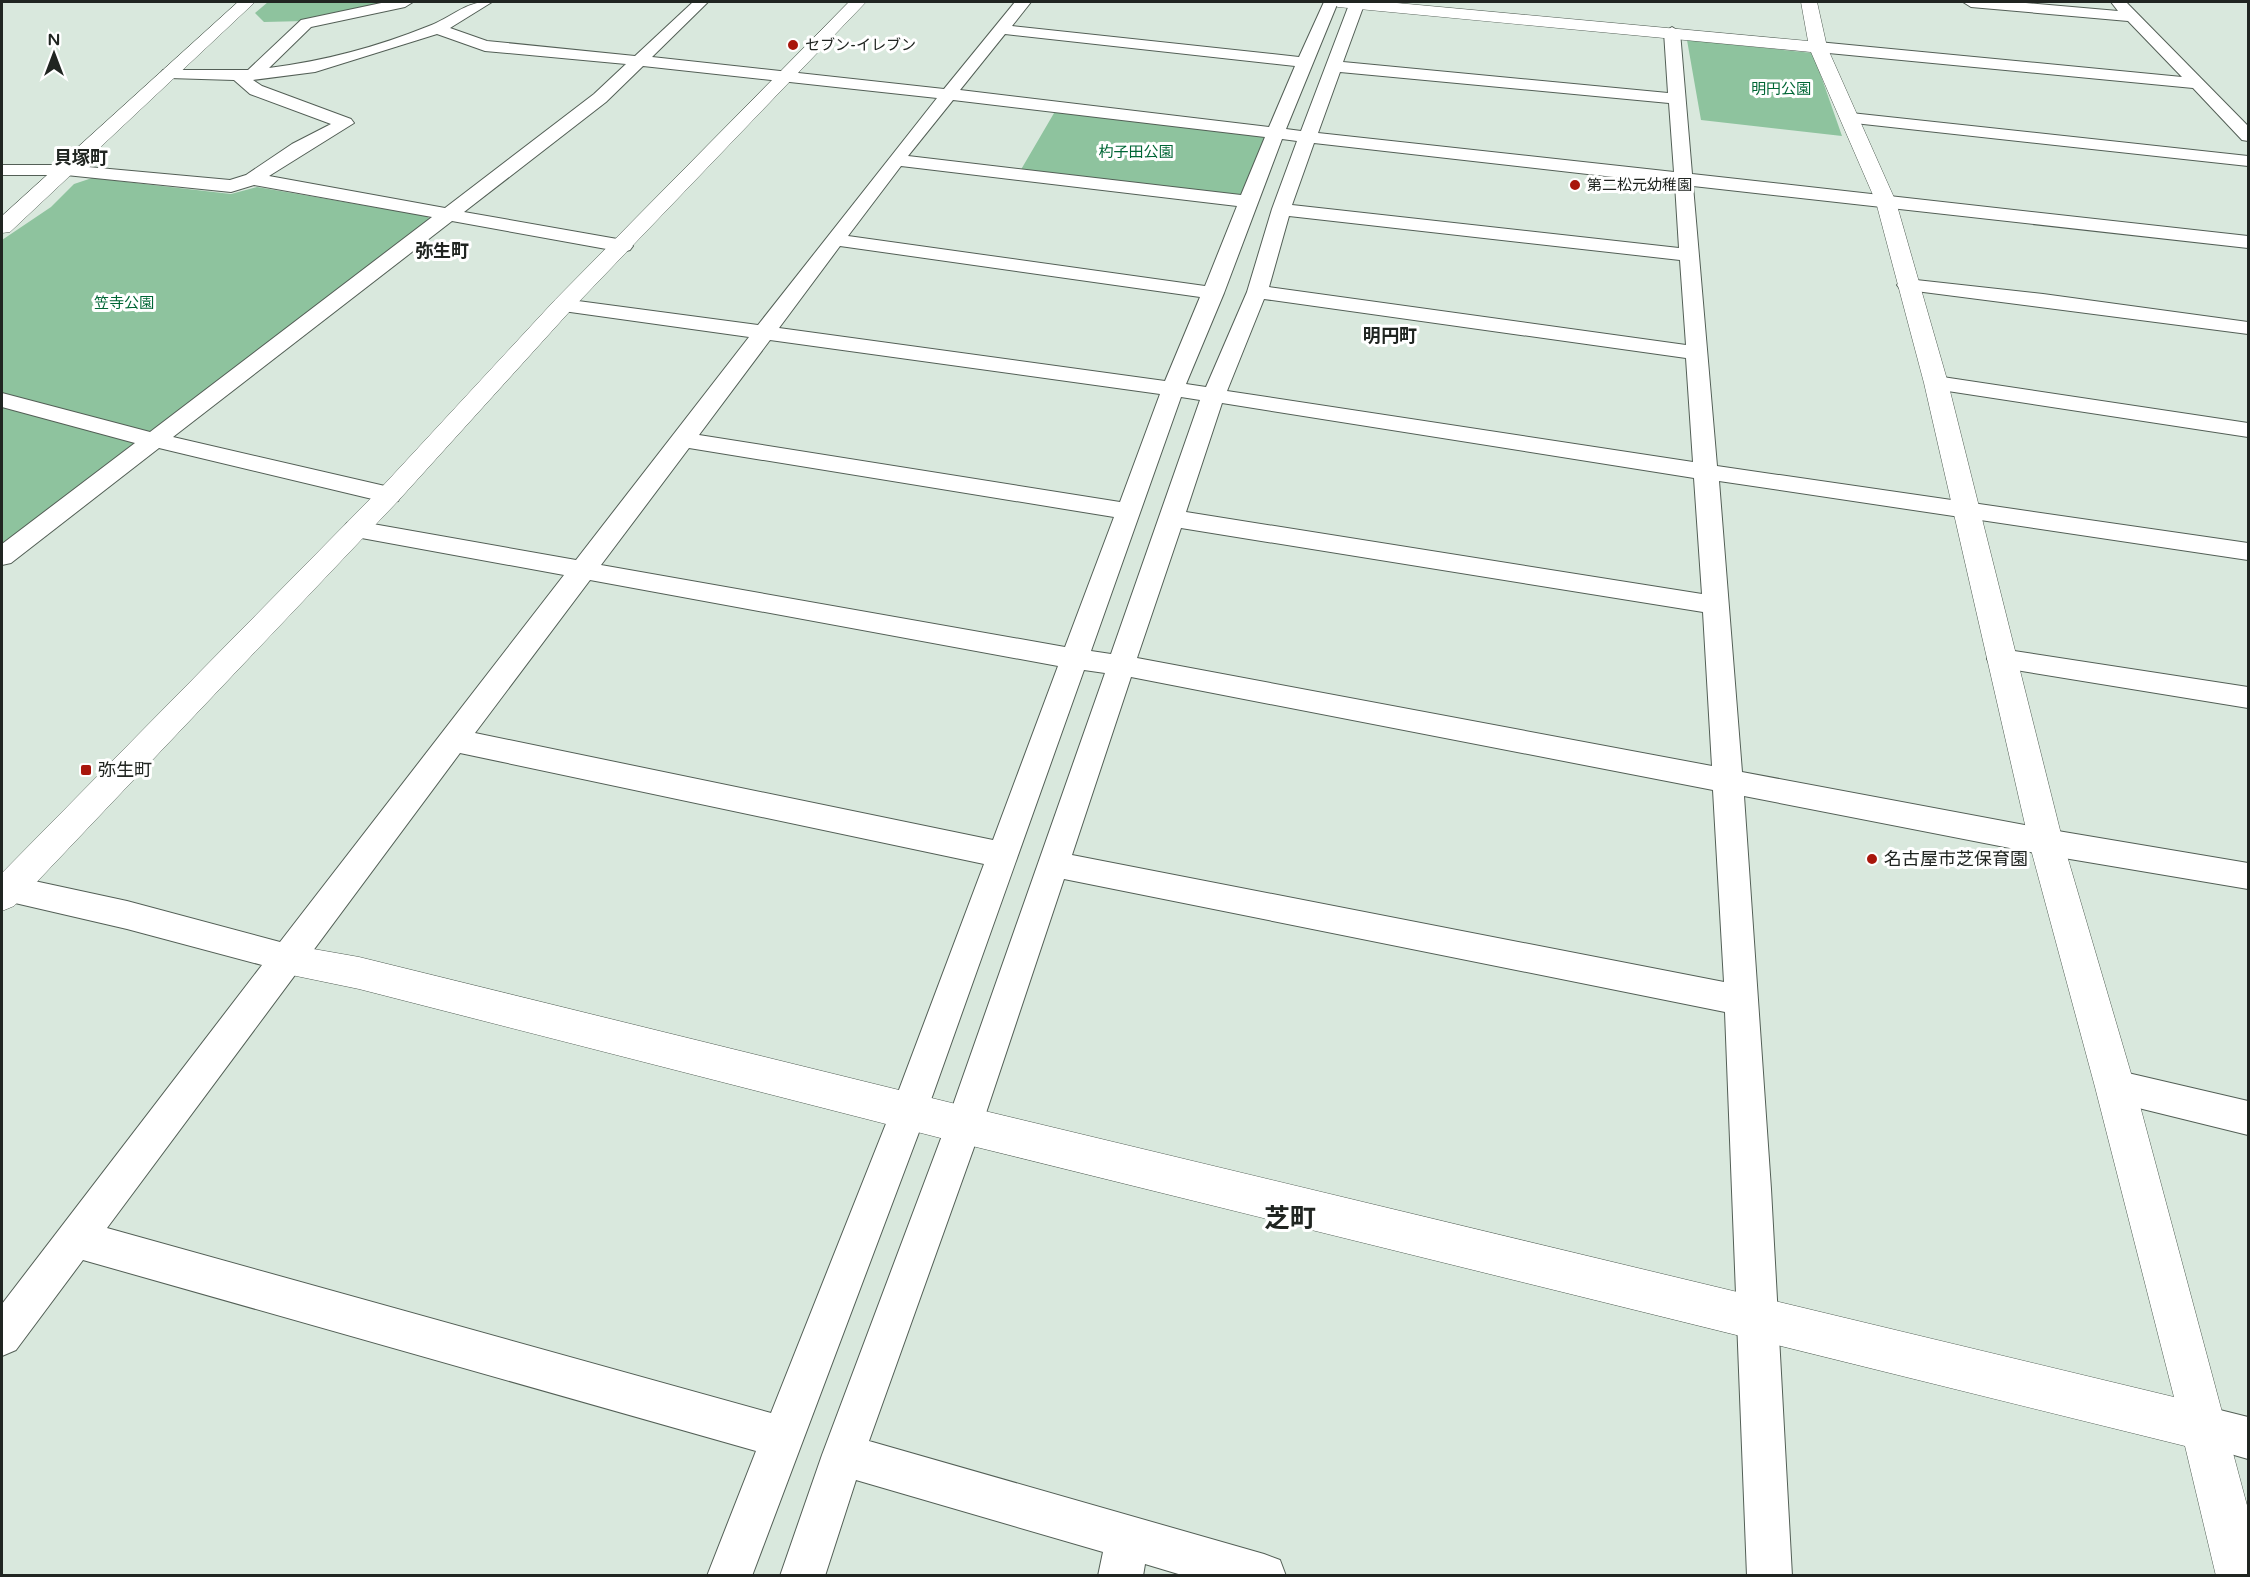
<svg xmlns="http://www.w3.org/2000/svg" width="2250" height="1577" viewBox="0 0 2250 1577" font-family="'Varela Round','Noto Sans JP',sans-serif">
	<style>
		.green { fill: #8ec39e }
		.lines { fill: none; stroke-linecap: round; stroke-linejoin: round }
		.minor-casing { stroke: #535f56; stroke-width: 2 }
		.tertiary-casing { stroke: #535f56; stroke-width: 1 }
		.minor { fill: #fff; fill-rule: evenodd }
		.tertiary { fill: #fff; fill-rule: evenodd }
		.poi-dot { fill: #a8160b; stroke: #fff; stroke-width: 2 }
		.labels { text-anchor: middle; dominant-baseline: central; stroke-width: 6; stroke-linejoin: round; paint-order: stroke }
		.far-poi-label { font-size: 15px; fill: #202521; stroke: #fff; text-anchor: start }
		.far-park-label { font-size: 15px; fill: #006635; stroke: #fff }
		.far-quarter-label { font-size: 18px; font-weight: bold; fill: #202521; stroke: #fff }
		.poi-label { font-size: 18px; fill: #202521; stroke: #fff; text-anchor: start }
		.near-quarter-label { font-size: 26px; font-weight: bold; fill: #202521; stroke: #fff }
	</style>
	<rect width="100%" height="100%" fill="#d9e8dd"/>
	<!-- green -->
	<path class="green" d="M268,2H397L305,21L264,22L255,13Z
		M1687,40L1813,53L1842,136L1701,120Z
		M1057,108L1273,134L1250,200L1019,173Z
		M92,178L231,194L257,187L426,216L432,220L2,545V240L51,207L74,184Z"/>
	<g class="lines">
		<defs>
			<path id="minor" d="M386,2H413L405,7L311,27L269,68C324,61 377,47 429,26C451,18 467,0 492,2L450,28L487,41L635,56L693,2H708L652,57L944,89L1015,2H1031L1012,26L1299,57L1324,2H1338L1286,129L1301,131L1350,2H1365L1343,62L1668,93L1664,32L1672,27L1680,32L1692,174L2248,236V248L1693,186L1717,466L2248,543V560L1719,481L1742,772L2046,829L2248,863V889L2046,855L1744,796L1771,1189L1792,1576H1747L1725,1012L1064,879L982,1125L869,1441L1264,1554L1280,1560L1286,1576H1185L1145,1564L1143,1576H1098L1103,1552L856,1480L825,1576H780L822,1455L946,1125L1105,673L1084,670L927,1111L752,1576H707L756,1451L83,1260L16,1350L2,1356V1304L262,965L127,929L2,900V874L127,901L280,942L564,575L356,537L347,535L343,529L347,523L356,521L576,560L749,337L563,311L556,309L553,305L556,301L563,299L758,325L937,98L643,66L606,102L464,212L623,240L633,246L630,250L623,252L452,221L173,437L398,489L401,495L398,501L389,503L159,448L11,563L2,565V544L135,443L2,407V393L150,432L432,217L254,185L231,192L66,175H2V165H66L230,180L246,175L292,144L331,124L250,94L234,80L169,78L161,73L163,70H248L301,20ZM437,34L485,51L626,64L594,94L445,208L269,176L354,123L351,119L262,86L253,80L315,72ZM1005,34L1295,66L1269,127L960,90ZM1340,72L1669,103L1674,172L1318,133ZM953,100L1265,137L1241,195L908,156ZM1282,139L1297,141L1272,209L1247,292L1206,387L1186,384L1224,293ZM1314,143L1675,184L1679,248L1292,205ZM901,166L1237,206L1205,286L848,236ZM1289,216L1680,260L1686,345L1269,287ZM840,246L1200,297L1165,381L779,328ZM1264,299L1686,358L1693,462L1227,391ZM770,340L1160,394L1120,502L699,435ZM1181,397L1200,400L1111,654L1091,651ZM1222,403L1694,478L1702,594L1186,512ZM689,448L1114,517L1065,647L601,565ZM1181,528L1703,612L1712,766L1137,658ZM590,580L1058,666L993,840L475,733ZM1131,677L1713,790L1724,982L1072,855ZM460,753L984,864L891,1111L771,1413L107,1228Z
				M1963,2H2015L2118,11L2111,2H2126L2248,126V141L2242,140L2193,88L1818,52L1810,47L1818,42L2182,77L2128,21L1971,7Z
				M1851,113L2248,156V166L1845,122L1842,118Z
				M1907,279L2043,294L2248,322V334L1900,289L1897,285L1900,281Z
				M1936,376L2248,423V437L1928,388L1925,383L1928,378Z
				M2001,649L2248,687V708L1991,666L1987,659L1991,652Z
				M2115,1070L2248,1101V1135L2102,1099L2097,1087L2102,1075Z
				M2204,1406L2248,1417V1459L2189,1442L2183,1427L2189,1412Z"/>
			<path id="tertiary" d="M238,2H255L10,232L2,233V216Z
				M849,2H866L571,310L398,501L14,906L2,911V873L380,489L555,300Z
				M1330,2H1386L1808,41L1801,2H1817L1827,47L1896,202L1948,383L2063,842L2135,1087L2248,1509V1576H2216L2185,1446L964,1144L359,989L272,971L267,960L272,949L285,944L359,957L964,1106L2174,1397L2095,1087L2029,842L1924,383L1876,202L1811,52L1338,7Z"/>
		</defs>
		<!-- minor casing -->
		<use href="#minor" class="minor-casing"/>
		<!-- tertiary casing -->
		<use href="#tertiary" class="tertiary-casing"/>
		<!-- minor -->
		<use href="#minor" class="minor"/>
		<!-- tertiary -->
		<use href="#tertiary" class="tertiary"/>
	</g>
	<!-- markers -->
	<g class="poi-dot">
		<circle cx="793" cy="45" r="6"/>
		<circle cx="1575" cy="185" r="6"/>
		<rect x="80" y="764" width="12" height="12" rx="3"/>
		<circle cx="1872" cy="859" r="6"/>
	</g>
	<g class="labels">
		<!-- far-poi labels -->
		<g class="far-poi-label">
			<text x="805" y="45">セブン-イレブン</text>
			<text x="1587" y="185">第二松元幼稚園</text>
		</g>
		<!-- far-park labels -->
		<g class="far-park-label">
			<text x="1781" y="89">明円公園</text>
			<text x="1136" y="152">杓子田公園</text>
			<text x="124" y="303">笠寺公園</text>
		</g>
		<!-- far-quarter labels -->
		<g class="far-quarter-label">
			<text x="81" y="158">貝塚町</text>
			<text x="442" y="251">弥生町</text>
			<text x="1390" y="336">明円町</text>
		</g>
		<!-- poi labels -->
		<g class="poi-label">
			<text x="98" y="770">弥生町</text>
			<text x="1884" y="859">名古屋市芝保育園</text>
		</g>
		<!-- near-quarter labels -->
		<g class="near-quarter-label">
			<text x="1290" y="1218">芝町</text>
		</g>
	</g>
	<!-- border -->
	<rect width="2250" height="1577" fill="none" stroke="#202521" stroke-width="6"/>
	<!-- north arrow -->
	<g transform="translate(54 54)" stroke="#ffffff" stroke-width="4.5" paint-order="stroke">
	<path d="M0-4.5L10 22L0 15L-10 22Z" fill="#202521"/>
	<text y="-9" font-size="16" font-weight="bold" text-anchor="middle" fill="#202521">N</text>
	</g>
</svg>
